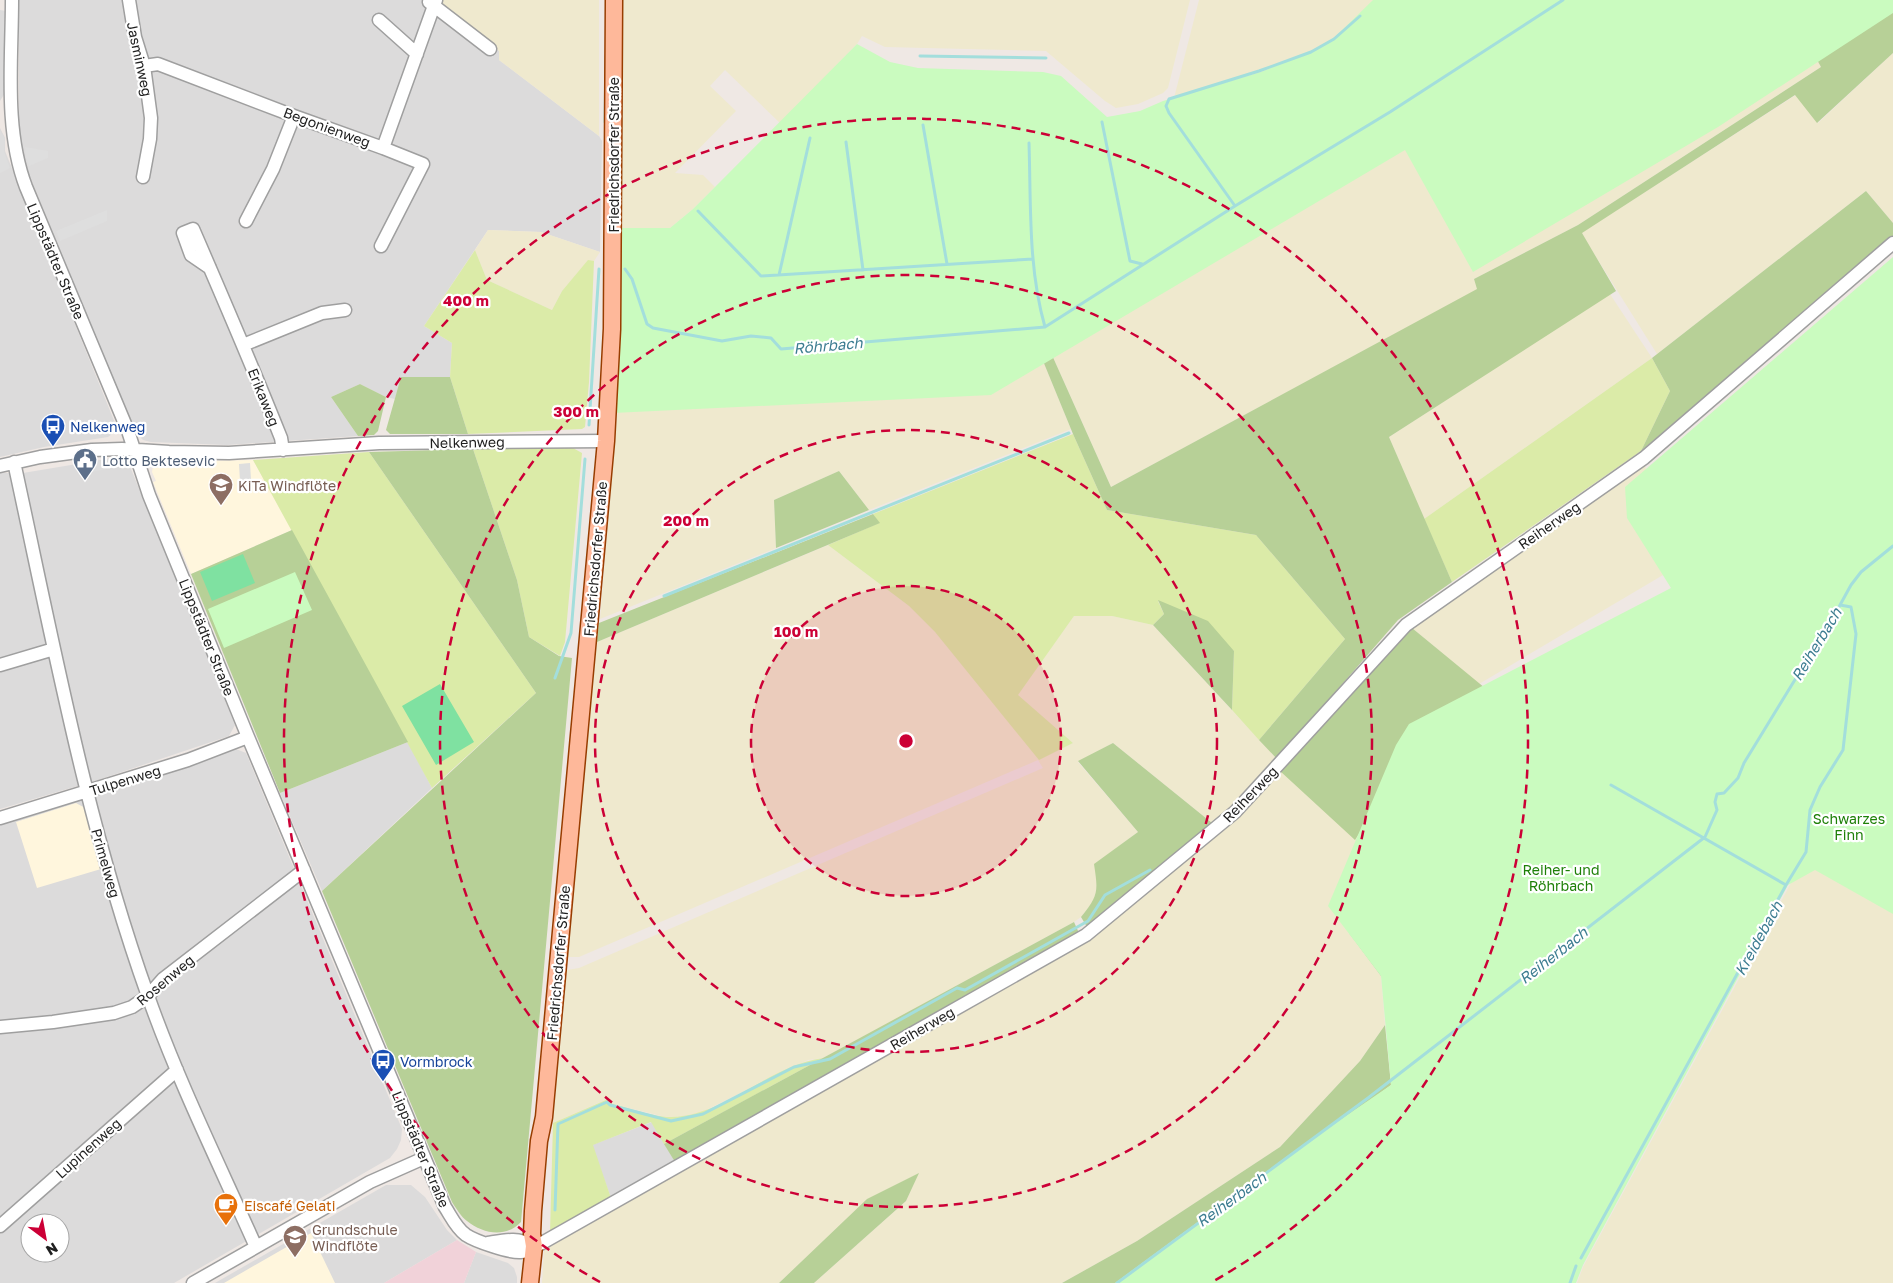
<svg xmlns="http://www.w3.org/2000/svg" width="1893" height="1283" viewBox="0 0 1893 1283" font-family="'Golos Text',sans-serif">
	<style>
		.residential { fill: #dcdbdb; fill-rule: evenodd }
		.commercial { fill: #f1d2d9 }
		.education { fill: #fff6dd }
		.farmland { fill: #efe9ce }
		.grass { fill: #dbeba8 }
		.forest { fill: #b7d097 }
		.park { fill: #cafbbf }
		.pitch { fill: #7fe1a1 }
		.parking { fill: #dedede }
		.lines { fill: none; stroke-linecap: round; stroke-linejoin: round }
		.stream { stroke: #a3dedc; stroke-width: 3 }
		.minor-casing { stroke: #9f9f9f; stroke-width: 15 }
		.major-casing { stroke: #983d00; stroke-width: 19 }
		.minor { stroke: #fff; stroke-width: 12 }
		.major { stroke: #feb89a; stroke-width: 16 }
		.ring { fill: none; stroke: #cc0036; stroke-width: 2.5; stroke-dasharray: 9 6 }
		.labels { text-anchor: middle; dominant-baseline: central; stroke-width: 4.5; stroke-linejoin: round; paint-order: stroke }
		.street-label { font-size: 14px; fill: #1e1e1e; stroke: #fff }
		.transit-label { font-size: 14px; fill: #164399; stroke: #fff; text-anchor: start }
		.service-label { font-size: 14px; fill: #4e5e75; stroke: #fff; text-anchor: start }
		.education-label { font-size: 14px; fill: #785e54; stroke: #fff; text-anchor: start }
		.park-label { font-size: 14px; fill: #1e8008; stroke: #fff }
		.food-label { font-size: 14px; fill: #c56008; stroke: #fff; text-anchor: start }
		.water-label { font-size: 15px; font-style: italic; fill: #3d7d91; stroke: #fff }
		.centre { fill: #cc0036; stroke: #fff; stroke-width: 2.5 }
		.ring-label { font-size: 15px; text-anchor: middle; font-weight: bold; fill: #cc0036; stroke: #fff; stroke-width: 4.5; stroke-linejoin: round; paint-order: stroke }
	</style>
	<rect width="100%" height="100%" fill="#efe8e4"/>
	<!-- residential -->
	<path class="residential" d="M19,0H443L441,6L499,51V60L599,136L602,141L600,252L541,232L488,230L424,326L452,343L450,377H402L395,399L386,397L360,384L331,397L358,436L227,445L151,442L143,440L135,432L22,158L19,137Z
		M0,10L6,11L5,93L0,101Z
		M0,128L5,138V151L115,423L112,434L108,437L44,447L0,457Z
		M113,458L125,460L131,469L235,725L229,736L101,779L0,809V473H23Z
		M408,742L432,788L322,891L280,793Z
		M236,749L246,753L402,1129L401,1140L397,1149L390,1158L174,1283H0V825L192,766ZM30,1223H60V1253H30Z
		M652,1122L675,1162L611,1198L592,1145Z
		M386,1185H411L425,1197L447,1230L457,1240L384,1283H215Z
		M476,1252L508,1263L514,1268L517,1277V1283H464Z"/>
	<!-- commercial -->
	<path class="commercial" d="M457,1240L476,1252L464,1283H384Z"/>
	<!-- education -->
	<path class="education" d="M253,460L292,530L191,574L153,482L156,481L152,472L153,466L161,462Z
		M76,803L85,808L101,869L37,888L16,822Z
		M311,1233L335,1283H224Z"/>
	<!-- farmland -->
	<path class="farmland" d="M443,0H599V136L499,60V51L441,6Z
		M623,0H1190L1168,88L1163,93L1138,104L1116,108L1105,101L1046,51L885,47L862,36L857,44L780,123L725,70L710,86L736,111L675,173L703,175L715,187L693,209L670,228L643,229L621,228Z
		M1199,0H1555L1164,101L1174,98Z
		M1801,31L1821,67L1578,225L1474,279L1478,289L1111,487L1043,335L1401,111Z
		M1893,53V223L1866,191L1657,354L1581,233L1796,95L1818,123Z
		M488,230L541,232L600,252L594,261H588L562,291L552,310L487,280L475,250Z
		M1610,294L1652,358L1424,519L1389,437Z
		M1034,339L1071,429L869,510L839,471L774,500L776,548L600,619L621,370Z
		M1645,465L1660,533L1680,565L1479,684L1412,628Z
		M828,545L909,606L935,632L1039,759L1073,743L1017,695L1074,616H1112L1153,625L1277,759L1229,810L1212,823L1113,743L1078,762L1138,832L1095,864L1098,888L1093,902L1081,917L1074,922L823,1058L808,1060L700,1113L670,1118L612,1104L607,1099L553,1123L567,970L579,968L1043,768L1038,760L579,957H568L597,642Z
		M1280,771L1377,806L1349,933L1381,976L1385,1025L1360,1061L1280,1147L1137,1241L1062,1283H814L906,1201L918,1174L867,1200L779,1283H542L544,1250L1085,942L1241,815Z
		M1808,855L1893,902V1283H1577L1583,1267L1791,883Z"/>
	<!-- grass -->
	<path class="grass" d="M475,250L487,280L552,310L562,291L588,260L594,261L589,382L585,427L582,429L468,434L450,377L452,343L424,326Z
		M1652,358L1670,391L1641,451L1452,582L1424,519Z
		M1073,434L1107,510L1256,535L1345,639L1259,740L1232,710L1234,651L1158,601L1164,614L1153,625L1112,616H1074L1018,695L1073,743L1039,760L935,632L909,606L828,545L879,523L873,514Z
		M573,448L582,453L565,642L560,656L529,637L517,580L473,449Z
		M369,452L536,693L432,788L253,460Z
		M823,1058L664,1144L651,1122L593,1145L611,1198L550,1233L553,1123L608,1099L612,1104C626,1107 658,1118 671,1117C728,1115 767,1066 823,1058Z"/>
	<!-- forest -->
	<path class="forest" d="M1893,0V53L1817,123L1795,95L1582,233L1616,291L1389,437L1452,582L1398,620L1277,759L1259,740L1345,639L1256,535L1107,510L1073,434L1034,339L1043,335L1111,487L1477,289L1474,279L1578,225L1821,67L1801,31Z
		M1866,191L1893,223V237L1641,451L1670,391L1652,358Z
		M401,377H450L468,434H390L386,430Z
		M360,384L386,397L378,431L374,435L358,436L331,397Z
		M473,449L517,580L529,637L559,656L572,658L521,1222C506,1238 483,1234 467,1221C461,1217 456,1208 452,1202L322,891L536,693L369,452Z
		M839,471L869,510L776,548L774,500Z
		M873,514L880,523L597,642L599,623Z
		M292,530L408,742L280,793L191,574Z
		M1158,600L1208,621L1234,651L1232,710L1153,625L1164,614Z
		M1412,628L1502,702L1381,976L1349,933L1391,860L1377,806L1355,840L1280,771Z
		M1113,743L1212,823L1087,927L1081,917C1099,895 1098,891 1094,864L1138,832L1078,761Z
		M1074,922L1079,933L675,1162L664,1144Z
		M1385,1025L1391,1085L1124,1283H1062L1137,1241L1280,1147L1360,1061Z
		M919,1173L906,1201L814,1283H779L867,1199Z"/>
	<!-- park -->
	<path class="park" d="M1373,0H1893V13L1718,127L1473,272L1405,150L991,395L613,413L620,331L621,228H670L693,209L715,187L857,44L890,62L918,68L1043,72L1061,76L1107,117L1140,111L1163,101L1261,72L1310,52L1334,38Z
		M1893,257V914L1815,870L1788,885L1583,1265L1576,1283H1115L1293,1152L1391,1085L1381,976L1328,906L1396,745L1409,724L1671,588L1627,518L1625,487Z
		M295,572L312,610L224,648L208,609Z"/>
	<!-- pitch -->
	<path class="pitch" d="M243,554L255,583L212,601L200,572Z
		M440,684L474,742L436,765L402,706Z"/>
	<!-- parking -->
	<path class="parking" d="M0,130L5,138L4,151L10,168L0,173Z
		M25,147L48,151V158L29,166L26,158Z
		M107,210V221L60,241L56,231Z
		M113,458L114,468L80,474L78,464Z
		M250,463L251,480L240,481L239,464Z"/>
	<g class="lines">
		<!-- stream -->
		<path class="stream" d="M920,56L1046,58
			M605,122L606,56
			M1102,122L1130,261L1142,264
			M923,125L947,264
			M846,142L863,270
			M1029,143C1031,204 1028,268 1045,327
			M1235,206L1169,113L1166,106L1169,99L1259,71L1311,52L1334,39L1360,16
			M698,211L761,276L1033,259
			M625,269L632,279L647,324L653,328L722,341L751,336L771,338L781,349L1045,327L1235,206L1390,112L1563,0
			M779,275L810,138
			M589,425L599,269
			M664,596L1069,433
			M555,678L571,633L585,459
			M1611,785L1786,885
			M555,1210L558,1124L607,1102L610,1105L671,1121L703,1114L794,1067L830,1059L957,988L965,990L1088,921L1105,895L1150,870
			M1581,1258L1786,885L1806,852L1810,810L1820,787L1843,750L1856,634L1851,607L1840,605
			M1117,1283L1368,1098L1705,837L1717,810L1715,802L1717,794L1724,793L1738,778L1744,763L1834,616L1851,585L1861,572L1893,546
			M1570,1283L1576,1266"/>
		<defs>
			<path id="minor" d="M12,0C12,61 4,130 26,187L128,431L149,495L248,737L445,1207C451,1216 456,1228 466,1235C475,1241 509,1253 521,1252C527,1252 535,1246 542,1243L1086,935L1235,812L1406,625L1644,458L1893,243
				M129,0L135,37L144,66L151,118L150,139L143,177
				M429,2L490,49
				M379,20L417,54
				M144,66L158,64L294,116L383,148L423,164L381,246
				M383,148L436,0
				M246,221L273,169L294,116
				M210,268L191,255L183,233L193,229C223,298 253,368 281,438L283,450
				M243,345L322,313L345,310
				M14,462C53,641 86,823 148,996C178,1081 219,1164 256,1247
				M0,466L40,457L92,450L122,449L169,452L229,453L379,443L606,441
				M0,665L54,649
				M0,818L188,760L248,737
				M0,1027L53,1022L114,1013L132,1007L148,996L163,979L304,870
				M0,1226L177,1070
				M488,1243C506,1240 517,1237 534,1246
				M193,1283L370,1182L424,1158"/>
			<path id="major" d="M530,1283L534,1246L532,1234L533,1211L539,1141L544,1117L606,441L612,329L614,0"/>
		</defs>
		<!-- minor casing -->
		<use href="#minor" class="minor-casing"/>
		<!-- major casing -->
		<use href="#major" class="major-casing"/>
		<!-- minor -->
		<use href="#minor" class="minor"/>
		<!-- major -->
		<use href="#major" class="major"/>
	</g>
	<!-- distance rings -->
	<circle cx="906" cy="741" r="155" fill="#cc0036" fill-opacity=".12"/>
	<g class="ring">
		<circle cx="906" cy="741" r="155"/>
		<circle cx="906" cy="741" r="311"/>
		<circle cx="906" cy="741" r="466"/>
		<path d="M600 1282A622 622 0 1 1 1212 1282"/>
	</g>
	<!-- icons -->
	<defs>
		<symbol id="bus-pin" viewBox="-11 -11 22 30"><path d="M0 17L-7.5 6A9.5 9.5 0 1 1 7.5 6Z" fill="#1a4fb4" stroke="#fff"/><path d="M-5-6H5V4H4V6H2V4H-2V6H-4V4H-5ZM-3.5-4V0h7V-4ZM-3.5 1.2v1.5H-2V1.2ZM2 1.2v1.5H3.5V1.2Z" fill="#fff"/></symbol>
		<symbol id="civic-pin" viewBox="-11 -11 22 30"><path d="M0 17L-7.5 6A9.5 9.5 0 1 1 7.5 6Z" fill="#5c6f8a" stroke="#fff"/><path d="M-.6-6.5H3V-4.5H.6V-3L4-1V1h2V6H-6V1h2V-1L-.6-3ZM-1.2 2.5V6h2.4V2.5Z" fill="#fff"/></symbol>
		<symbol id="school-pin" viewBox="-11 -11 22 30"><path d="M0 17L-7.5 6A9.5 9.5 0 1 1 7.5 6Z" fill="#8d6e63" stroke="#fff"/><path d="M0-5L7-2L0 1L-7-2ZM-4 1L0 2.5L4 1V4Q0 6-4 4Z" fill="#fff"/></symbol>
		<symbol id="cafe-pin" viewBox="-11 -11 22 30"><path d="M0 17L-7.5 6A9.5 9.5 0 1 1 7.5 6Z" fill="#e8710a" stroke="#fff"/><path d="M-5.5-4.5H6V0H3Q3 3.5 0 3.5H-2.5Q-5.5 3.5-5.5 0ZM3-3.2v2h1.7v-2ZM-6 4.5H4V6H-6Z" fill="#fff"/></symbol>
	</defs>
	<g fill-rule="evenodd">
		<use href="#bus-pin" x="39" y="412" width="28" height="38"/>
		<use href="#civic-pin" x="71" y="446" width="28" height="38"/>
		<use href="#school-pin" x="207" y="471" width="28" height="38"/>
		<use href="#bus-pin" x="369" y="1047" width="28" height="38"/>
		<use href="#cafe-pin" x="212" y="1191" width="28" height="38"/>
		<use href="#school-pin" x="281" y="1223" width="28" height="38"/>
	</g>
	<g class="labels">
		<!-- street labels -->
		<g class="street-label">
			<text transform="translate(140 59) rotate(78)">Jasminweg</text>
			<text transform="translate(327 127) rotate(20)">Begonienweg</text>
			<text transform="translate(613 155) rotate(-90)">Friedrichsdorfer Straße</text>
			<text transform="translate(56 261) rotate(67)">Lippstädter Straße</text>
			<text transform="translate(264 397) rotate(68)">Erikaweg</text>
			<text transform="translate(467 442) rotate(-1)">Nelkenweg</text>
			<text transform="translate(1549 525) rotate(-35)">Reiherweg</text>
			<text transform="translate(595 559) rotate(-85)">Friedrichsdorfer Straße</text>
			<text transform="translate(207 637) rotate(68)">Lippstädter Straße</text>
			<text transform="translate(125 780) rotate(-17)">Tulpenweg</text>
			<text transform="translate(1250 794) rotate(-46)">Reiherweg</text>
			<text transform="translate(106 863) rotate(74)">Primelweg</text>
			<text transform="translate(558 963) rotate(-85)">Friedrichsdorfer Straße</text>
			<text transform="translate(165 980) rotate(-40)">Rosenweg</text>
			<text transform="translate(922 1028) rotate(-30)">Reiherweg</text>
			<text transform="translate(88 1148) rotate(-42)">Lupinenweg</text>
			<text transform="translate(421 1149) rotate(67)">Lippstädter Straße</text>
		</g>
		<!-- transit labels -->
		<g class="transit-label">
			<text x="70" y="426">Nelkenweg</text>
			<text x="400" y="1061">Vormbrock</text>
		</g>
		<!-- service labels -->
		<g class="service-label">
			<text x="102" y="460">Lotto Bektesevic</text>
		</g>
		<!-- education labels -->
		<g class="education-label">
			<text x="238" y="485">KiTa Windflöte</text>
			<text x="312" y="1229">Grundschule<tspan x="312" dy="16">Windflöte</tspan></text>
		</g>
		<!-- park labels -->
		<g class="park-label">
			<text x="1849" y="818">Schwarzes<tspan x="1849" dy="16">Finn</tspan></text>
			<text x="1561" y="869">Reiher- und<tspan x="1561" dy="16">Röhrbach</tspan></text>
		</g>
		<!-- food labels -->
		<g class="food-label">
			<text x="244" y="1205">Eiscafé Gelati</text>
		</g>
		<!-- water labels -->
		<g class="water-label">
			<text transform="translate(828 345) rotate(-5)">Röhrbach</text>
			<text transform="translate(1816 644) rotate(-59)">Reiherbach</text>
			<text transform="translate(1758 938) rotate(-61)">Kreidebach</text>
			<text transform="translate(1553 955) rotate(-38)">Reiherbach</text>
			<text transform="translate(1231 1199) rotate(-36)">Reiherbach</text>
		</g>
	</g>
	<circle cx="906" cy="741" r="8" class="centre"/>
	<g class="ring-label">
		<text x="466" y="306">400 m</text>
		<text x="576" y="417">300 m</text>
		<text x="686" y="526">200 m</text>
		<text x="796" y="637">100 m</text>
	</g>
	<!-- north arrow -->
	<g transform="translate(45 1238) rotate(148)"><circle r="24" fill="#ffffff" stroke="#a5a5a5"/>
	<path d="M0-4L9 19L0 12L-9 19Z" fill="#cc0036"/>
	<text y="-8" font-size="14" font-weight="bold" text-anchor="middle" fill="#1e1e1e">N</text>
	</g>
</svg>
